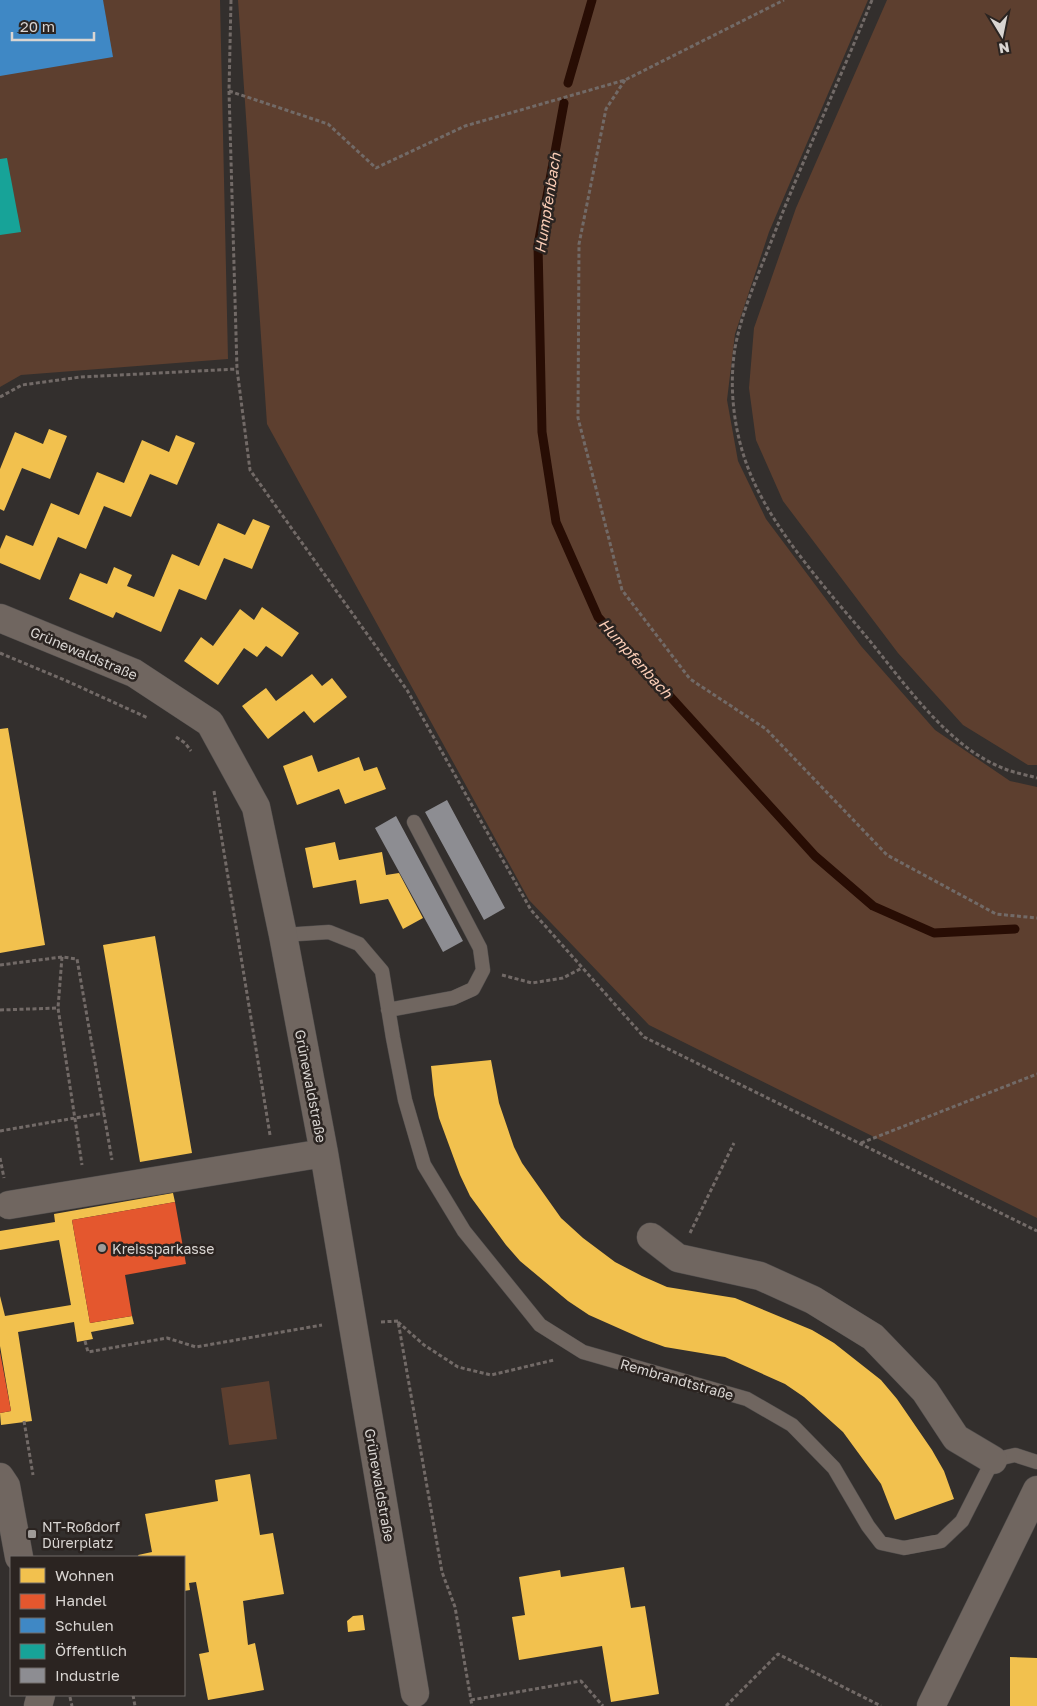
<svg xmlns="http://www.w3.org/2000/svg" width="1037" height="1706" viewBox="0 0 1037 1706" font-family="'Golos Text',sans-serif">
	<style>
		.green { fill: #5d3f2f }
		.homes { fill: #f2c14e }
		.shops { fill: #e4572e }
		.schools { fill: #3f88c5 }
		.public { fill: #17a398 }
		.industry { fill: #8d8d92 }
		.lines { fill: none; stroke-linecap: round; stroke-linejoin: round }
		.stream { stroke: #280d04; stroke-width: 9 }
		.service-casing { stroke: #504d4c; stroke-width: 15 }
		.minor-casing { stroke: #504d4c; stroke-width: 29 }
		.path { stroke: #726a67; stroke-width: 3; stroke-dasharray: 4 2.5; stroke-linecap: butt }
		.service { stroke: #706660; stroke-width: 14 }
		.minor { stroke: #706660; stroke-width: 28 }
		.poi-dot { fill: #9f9b98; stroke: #2b2421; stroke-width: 2 }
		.labels { text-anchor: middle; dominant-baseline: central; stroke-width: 5; stroke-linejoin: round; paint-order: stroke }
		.street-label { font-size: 14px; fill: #d9d5d2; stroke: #2b2421 }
		.poi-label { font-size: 14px; fill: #d9d5d2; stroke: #2b2421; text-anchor: start }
		.water-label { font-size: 15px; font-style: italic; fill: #fbcdb6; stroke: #2b2421 }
	</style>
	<rect width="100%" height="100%" fill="#332f2d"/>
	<!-- green -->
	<path class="green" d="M0,0H220L228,359L21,375L0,387Z
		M238,0H868L769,232L735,334L727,400L738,461L766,519L861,646L935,730L1010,781L1037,787V1218L649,1025L529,900L267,424Z
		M887,0H1037V765H1028L963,725L898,653L783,501L756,440L749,388L754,328L796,208Z
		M269,1381L277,1439L229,1445L221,1388Z"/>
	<!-- homes -->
	<path class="homes" d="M49,429L67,436L50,479L22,468L4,511L0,509V469L15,432L43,444Z
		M176,435L195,443L177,485L150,474L131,517L104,506L86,549L58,537L40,580L0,563V549L6,535L33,546L51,503L79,515L97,472L124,483L142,440L169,452Z
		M253,519L270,526L252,569L224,558L206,600L179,589L161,632L116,612L113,618L69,599L80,573L107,584L114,567L132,575L127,586L154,597L172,554L199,566L218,523L245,535Z
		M262,607L299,633L282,657L266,646L257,657L244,648L218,685L184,661L201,637L213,646L240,609L254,620Z
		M312,674L322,686L332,678L347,697L314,723L304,711L268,739L242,706L266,688L276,701Z
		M8,728L45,945L0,953V729Z
		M312,755L318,772L359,757L364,771L377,767L386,789L345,804L339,789L297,805L283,766Z
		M335,842L339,860L382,852L386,875L399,873L423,918L403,929L388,899L360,904L356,880L313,888L305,848Z
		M155,936L192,1153L140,1162L103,945Z
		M491,1060L499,1103L514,1147L522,1163L561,1218L583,1238L615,1262L642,1276L667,1287L735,1298L812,1330L834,1343L881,1380L897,1399L932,1450L944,1471L954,1499L895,1520L881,1484L843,1432L804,1397L785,1384L725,1357L665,1347L643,1339L589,1315L568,1301L520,1261L506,1245L470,1196L460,1175L439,1118L434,1095L431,1066Z
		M173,1193L175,1202L72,1220L90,1323L132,1316L134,1324L91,1332L93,1339L77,1342L74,1322L18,1332L32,1421L1,1425L0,1413L11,1411L0,1346V1296L5,1316L71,1305L59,1240L0,1250V1231L55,1222L54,1214Z
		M250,1474L260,1535L273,1533L284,1594L243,1601L248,1645L255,1643L264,1690L208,1700L199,1654L209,1652L196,1582L189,1583L190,1590L184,1591V1557H139L138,1555L152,1552L145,1514L218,1501L215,1480Z
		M624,1567L631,1608L645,1606L659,1694L611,1702L602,1646L519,1660L512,1617L525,1615L519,1577L560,1570L561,1577Z
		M363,1615L365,1630L348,1632L347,1621L353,1616Z
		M1010,1657L1037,1658V1706H1010Z"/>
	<!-- shops -->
	<path class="shops" d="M175,1202L186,1264L125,1275L132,1316L90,1323L72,1220Z
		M0,1352L11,1411L0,1413Z"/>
	<!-- schools -->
	<path class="schools" d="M0,0H103L113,57L0,76Z"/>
	<!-- public -->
	<path class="public" d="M7,158L21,232L0,235V159Z"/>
	<!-- industry -->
	<path class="industry" d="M447,800L505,908L484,920L425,812Z
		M396,816L463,941L443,952L375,828Z"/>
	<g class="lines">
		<!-- stream -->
		<path class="stream" d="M568,83L592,0
			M564,103L538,245L542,432L556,522L598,617L815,856L873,906L934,933L1015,929"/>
		<defs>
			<path id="service" d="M283,935L329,932L359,944L382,971L393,1038L405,1100L424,1165L464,1231L540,1325L583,1352L747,1399L792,1425L834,1468L868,1526L881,1543L904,1548L941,1541L962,1521L993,1460L1015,1455L1037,1462
				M388,1010L453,998L473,989L483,970L480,948L414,822"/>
			<path id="minor" d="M0,618L134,673L210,723L256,807L283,935L324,1153L415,1693
				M9,1205L324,1153
				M651,1237L678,1258L760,1276L813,1300L873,1337L925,1391L956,1438L993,1460
				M0,1477L6,1486L19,1557
				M38,1706L41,1695
				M931,1706L1037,1490"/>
		</defs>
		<!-- service casing -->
		<use href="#service" class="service-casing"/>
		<!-- minor casing -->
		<use href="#minor" class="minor-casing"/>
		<!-- path -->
		<path class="path" d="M231,0L229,91L237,369L250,470L407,690L531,910L644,1037L1037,1231
			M872,0C840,79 804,157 773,237C759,273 742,310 735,348C728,392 735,440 753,480C777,534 827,590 865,635C904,682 947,747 1005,769C1015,773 1027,775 1037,778
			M625,80L606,109L579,244L578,418L622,590L690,679L766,729L887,855L996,914L1037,918
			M229,91L328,124L376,168L465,126L625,80L784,0
			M0,397L22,385L81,377L237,369
			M0,653L69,682L148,718
			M176,737L185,743L191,751
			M214,791L270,1135
			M62,957L58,1008L82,1165
			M0,965L62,957L77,959L112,1160
			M502,975L532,983L563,978L582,968
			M0,1010L58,1008
			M0,1131L104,1113
			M861,1143L1037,1074
			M0,1158L4,1178
			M690,1233L734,1143
			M381,1322L398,1321L442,1572L455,1607L472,1706
			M398,1322L424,1345L458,1367L491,1375L554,1360
			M85,1341L88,1352L167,1338L196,1347L322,1325
			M24,1421L33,1475
			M133,1695L135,1706
			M70,1697L72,1706
			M471,1700L581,1681L603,1706
			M726,1706L778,1654L881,1706"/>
		<!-- service -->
		<use href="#service" class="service"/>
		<!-- minor -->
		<use href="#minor" class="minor"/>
	</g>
	<!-- markers -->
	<g class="poi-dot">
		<circle cx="102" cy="1248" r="5"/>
		<rect x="27" y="1529" width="10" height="10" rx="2.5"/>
	</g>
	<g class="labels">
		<!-- street labels -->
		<g class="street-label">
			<text transform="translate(84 653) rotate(23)">Grünewaldstraße</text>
			<text transform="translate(311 1086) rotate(79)">Grünewaldstraße</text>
			<text transform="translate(677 1379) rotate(16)">Rembrandtstraße</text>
			<text transform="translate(380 1485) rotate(80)">Grünewaldstraße</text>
		</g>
		<!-- poi labels -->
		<g class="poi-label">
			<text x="112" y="1248">Kreissparkasse</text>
			<text x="42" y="1526">NT-Roßdorf<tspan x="42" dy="16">Dürerplatz</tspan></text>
		</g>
		<!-- water labels -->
		<g class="water-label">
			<text transform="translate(547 203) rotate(-81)">Humpfenbach</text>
			<text transform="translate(636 658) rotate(48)">Humpfenbach</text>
		</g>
	</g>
	<!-- legend -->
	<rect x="10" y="1556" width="175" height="140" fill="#2b2421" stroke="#716b68"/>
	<rect x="20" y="1568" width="25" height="15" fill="#f2c14e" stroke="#716b68"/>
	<text x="55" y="1581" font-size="15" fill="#d9d5d2">Wohnen</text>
	<rect x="20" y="1594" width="25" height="15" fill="#e4572e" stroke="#716b68"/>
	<text x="55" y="1606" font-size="15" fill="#d9d5d2">Handel</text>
	<rect x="20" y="1618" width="25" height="15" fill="#3f88c5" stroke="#716b68"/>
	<text x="55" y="1631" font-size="15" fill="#d9d5d2">Schulen</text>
	<rect x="20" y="1644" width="25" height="15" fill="#17a398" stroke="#716b68"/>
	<text x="55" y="1656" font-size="15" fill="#d9d5d2">Öffentlich</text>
	<rect x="20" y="1668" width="25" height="15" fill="#8d8d92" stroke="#716b68"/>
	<text x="55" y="1681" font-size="15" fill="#d9d5d2">Industrie</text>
	<!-- north arrow -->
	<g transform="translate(1002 35) rotate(170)" stroke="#2b2421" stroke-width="4" paint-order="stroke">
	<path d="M0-4L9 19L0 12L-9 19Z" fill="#d9d5d2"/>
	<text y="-8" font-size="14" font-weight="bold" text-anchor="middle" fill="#d9d5d2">N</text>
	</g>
	<!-- scale -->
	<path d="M12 32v8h82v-8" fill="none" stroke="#d9d5d2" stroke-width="2.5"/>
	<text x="20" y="32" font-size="15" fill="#d9d5d2" stroke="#2b2421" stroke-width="4" paint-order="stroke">20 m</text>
</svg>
